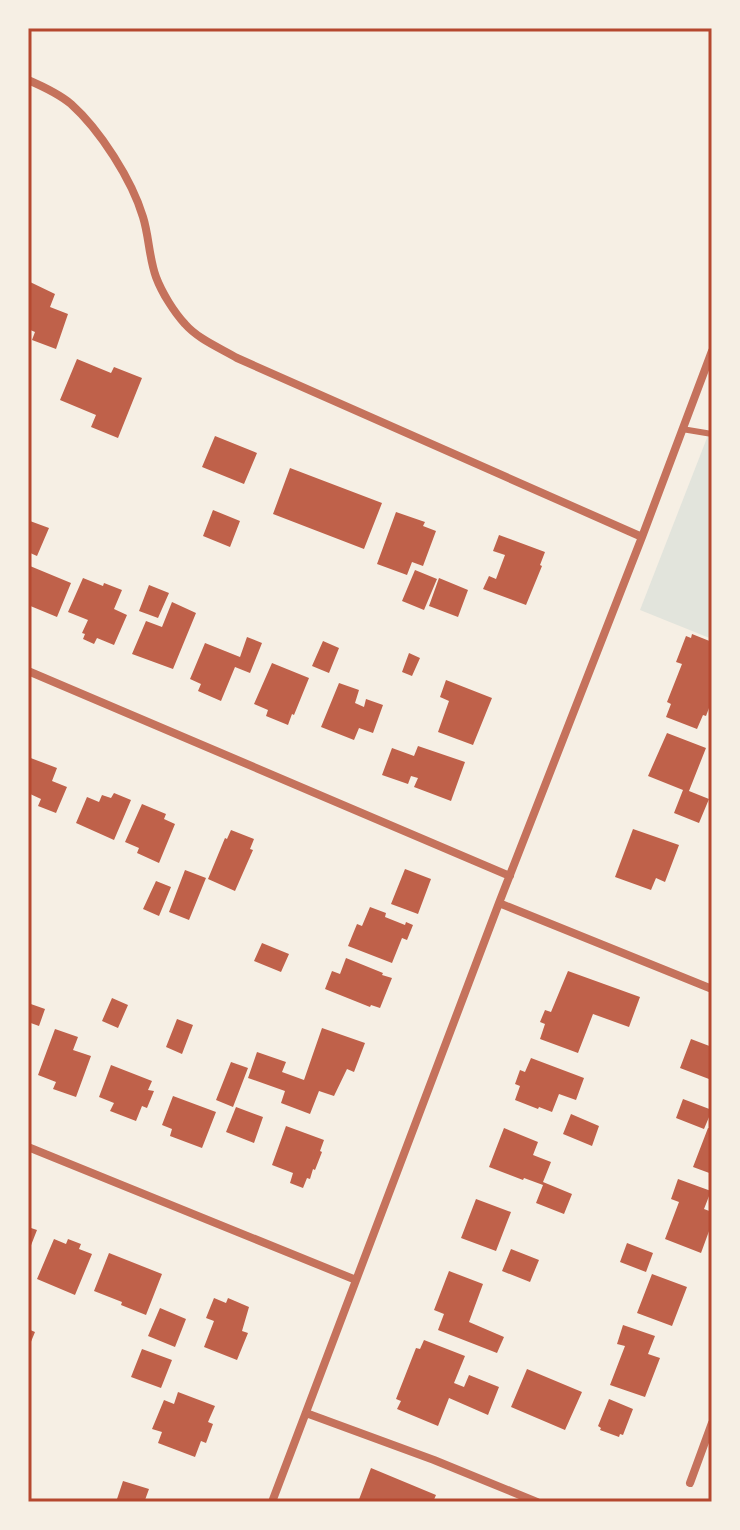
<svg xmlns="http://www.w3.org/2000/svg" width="740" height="1530" viewBox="0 0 740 1530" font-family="'Alegreya Sans',sans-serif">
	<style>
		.green { fill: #e2e4dc }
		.building { fill: #bf614a }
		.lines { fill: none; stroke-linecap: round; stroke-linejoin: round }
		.service { stroke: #c5725c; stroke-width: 6 }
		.minor { stroke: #c5725c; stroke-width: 8 }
		.neatline { fill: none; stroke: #b5482f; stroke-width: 3 }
	</style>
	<rect width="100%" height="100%" fill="#f6efe4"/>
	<!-- green -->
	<path class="green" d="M712,425V639L640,610Z"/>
	<!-- building -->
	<path class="building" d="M28,281L55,294L50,307L68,314L56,349L32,340L35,332L28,329Z
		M77,359L111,373L114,367L142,378L118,438L91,427L96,415L60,400Z
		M215,436L257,453L244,484L202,467Z
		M290,468L382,503L364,549L273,514Z
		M213,510L240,521L230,547L203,536Z
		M396,512L425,522L423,526L436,531L423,566L412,562L407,575L377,564Z
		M30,521L49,528L37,556L28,552V525Z
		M499,535L545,552L540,565L542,566L526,605L483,589L489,576L496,579L505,555L493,551Z
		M30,566L71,583L57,617L28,605V571Z
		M415,570L437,579L424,610L402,601Z
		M83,578L103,586L104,583L122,590L114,609L127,615L114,645L97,638L94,644L83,639L85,634L82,633L88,620L68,612Z
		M439,578L468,590L458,617L429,606Z
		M149,585L169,593L158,618L139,611Z
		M172,602L196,613L173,669L132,654L146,621L162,627Z
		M692,634L712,642V700L706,716L703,715L697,729L666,717L671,704L667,702L682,664L676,662L686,636L691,638Z
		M247,637L262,643L250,673L235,667L221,701L198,691L201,684L190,679L205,643L240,657Z
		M323,641L339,648L329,673L312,666Z
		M409,653L420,658L412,676L402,672Z
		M272,663L309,678L294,715L292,714L288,725L266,716L268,710L254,704Z
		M446,680L492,698L473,745L438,732L449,701L440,697Z
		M339,683L359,690L355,703L364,707L366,699L383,705L373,733L359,728L354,740L321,727Z
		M667,733L706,748L689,791L709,799L699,823L674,813L683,790L648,776Z
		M418,746L465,762L451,801L414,787L418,778L411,776L408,784L382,775L392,748L414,756Z
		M28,757L57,768L52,781L67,787L56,813L38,806L41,799L28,793Z
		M114,793L131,800L114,840L76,823L87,797L99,802L102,795L111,798Z
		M142,804L166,814L164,819L175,824L159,863L137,853L139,848L125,842Z
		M633,829L679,845L665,882L656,878L651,890L615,877Z
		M231,830L254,839L250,849L253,850L235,891L208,879L225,838L227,839Z
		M405,869L431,879L418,914L391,904Z
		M185,870L206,878L189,920L169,912Z
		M156,881L171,887L159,916L143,909Z
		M370,907L386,913L385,917L405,925L406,922L413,925L407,940L402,938L392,963L348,946L357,924L362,926Z
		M262,943L289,954L281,972L254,961Z
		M346,958L383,973L382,975L392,978L380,1008L371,1005L370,1007L325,989L332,971L340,974Z
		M568,971L640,997L629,1027L593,1014L578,1053L540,1039L545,1024L540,1022L545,1010L551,1012Z
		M112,998L128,1005L118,1028L102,1021Z
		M28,1003L45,1009L39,1026L28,1022Z
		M177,1019L193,1025L182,1054L166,1047Z
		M322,1028L365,1043L354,1072L347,1069L334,1096L319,1091L310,1114L281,1103L285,1091L248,1078L257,1052L286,1062L282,1072L304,1080Z
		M55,1029L78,1037L73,1050L91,1056L76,1097L53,1089L56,1082L38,1075Z
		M691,1039L712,1047V1072L709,1079L680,1068Z
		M531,1058L584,1078L576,1100L559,1094L552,1112L539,1107L538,1109L515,1100L520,1086L515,1084L520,1070L525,1072Z
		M231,1062L248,1068L233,1107L216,1100Z
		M111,1065L152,1081L148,1090L154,1091L147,1108L142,1106L136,1121L110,1111L114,1103L99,1097Z
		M173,1096L216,1112L202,1148L170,1136L172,1129L162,1125Z
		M683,1099L712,1110L704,1129L676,1118Z
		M236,1107L263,1117L254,1143L226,1132Z
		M571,1114L599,1126L592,1146L563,1134Z
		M286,1126L324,1140L320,1151L322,1152L315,1170L313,1169L310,1179L307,1178L303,1188L290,1183L293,1173L272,1165Z
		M504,1128L538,1142L533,1155L551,1162L543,1182L572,1194L564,1214L536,1203L543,1185L524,1178L523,1180L489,1167Z
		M708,1128L712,1129V1174L693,1167Z
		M678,1179L711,1191L704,1209L712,1212V1223L701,1253L665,1239L679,1202L671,1199Z
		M476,1199L511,1212L496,1251L461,1238Z
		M28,1227L37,1230L28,1253Z
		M54,1239L66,1244L68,1239L81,1244L79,1249L92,1254L75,1295L37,1279Z
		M627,1243L653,1253L646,1272L620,1262Z
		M511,1249L539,1260L530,1282L502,1271Z
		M109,1253L162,1274L146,1315L121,1305L122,1302L94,1291Z
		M449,1271L483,1284L469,1322L504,1337L497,1353L438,1330L444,1314L434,1310Z
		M652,1274L687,1287L672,1326L637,1313Z
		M214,1298L226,1303L228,1298L249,1307L242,1331L248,1333L237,1360L204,1347L214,1321L206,1318Z
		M160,1308L186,1319L175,1347L148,1336Z
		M623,1325L655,1336L648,1354L660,1358L645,1397L610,1385L625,1346L617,1344Z
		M28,1329L35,1332L28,1349Z
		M424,1340L465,1356L454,1383L464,1387L469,1375L499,1387L488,1415L449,1398L438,1426L397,1409L401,1401L396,1399L416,1348L420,1349Z
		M142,1349L172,1360L161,1388L131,1377Z
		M527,1369L582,1392L565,1430L511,1407Z
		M178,1392L215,1406L208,1422L213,1424L206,1443L201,1441L195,1457L158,1443L162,1432L152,1429L164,1400L174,1404Z
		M609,1399L633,1409L623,1435L620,1434L619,1437L600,1430L601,1428L598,1426Z
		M371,1468L436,1495L433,1502H358Z
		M123,1481L149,1489L145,1500L150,1502H116Z"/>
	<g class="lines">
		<!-- service -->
		<path class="service" d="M682,429L712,434"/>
		<!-- minor -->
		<path class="minor" d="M28,80C42,86 59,94 71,104C100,130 132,180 143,217C149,236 149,258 156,277C162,293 174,312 185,324C198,339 220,348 237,358L642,537
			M28,671L510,876
			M499,903L712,989
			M28,1147L356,1280
			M306,1413L434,1460L537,1502
			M690,1483L712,1423
			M272,1502L499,903L642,537L712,351"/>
	</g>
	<!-- border -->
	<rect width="740" height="1530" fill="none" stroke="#f6efe4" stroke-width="60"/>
	<rect x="30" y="30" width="680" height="1470" class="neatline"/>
</svg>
